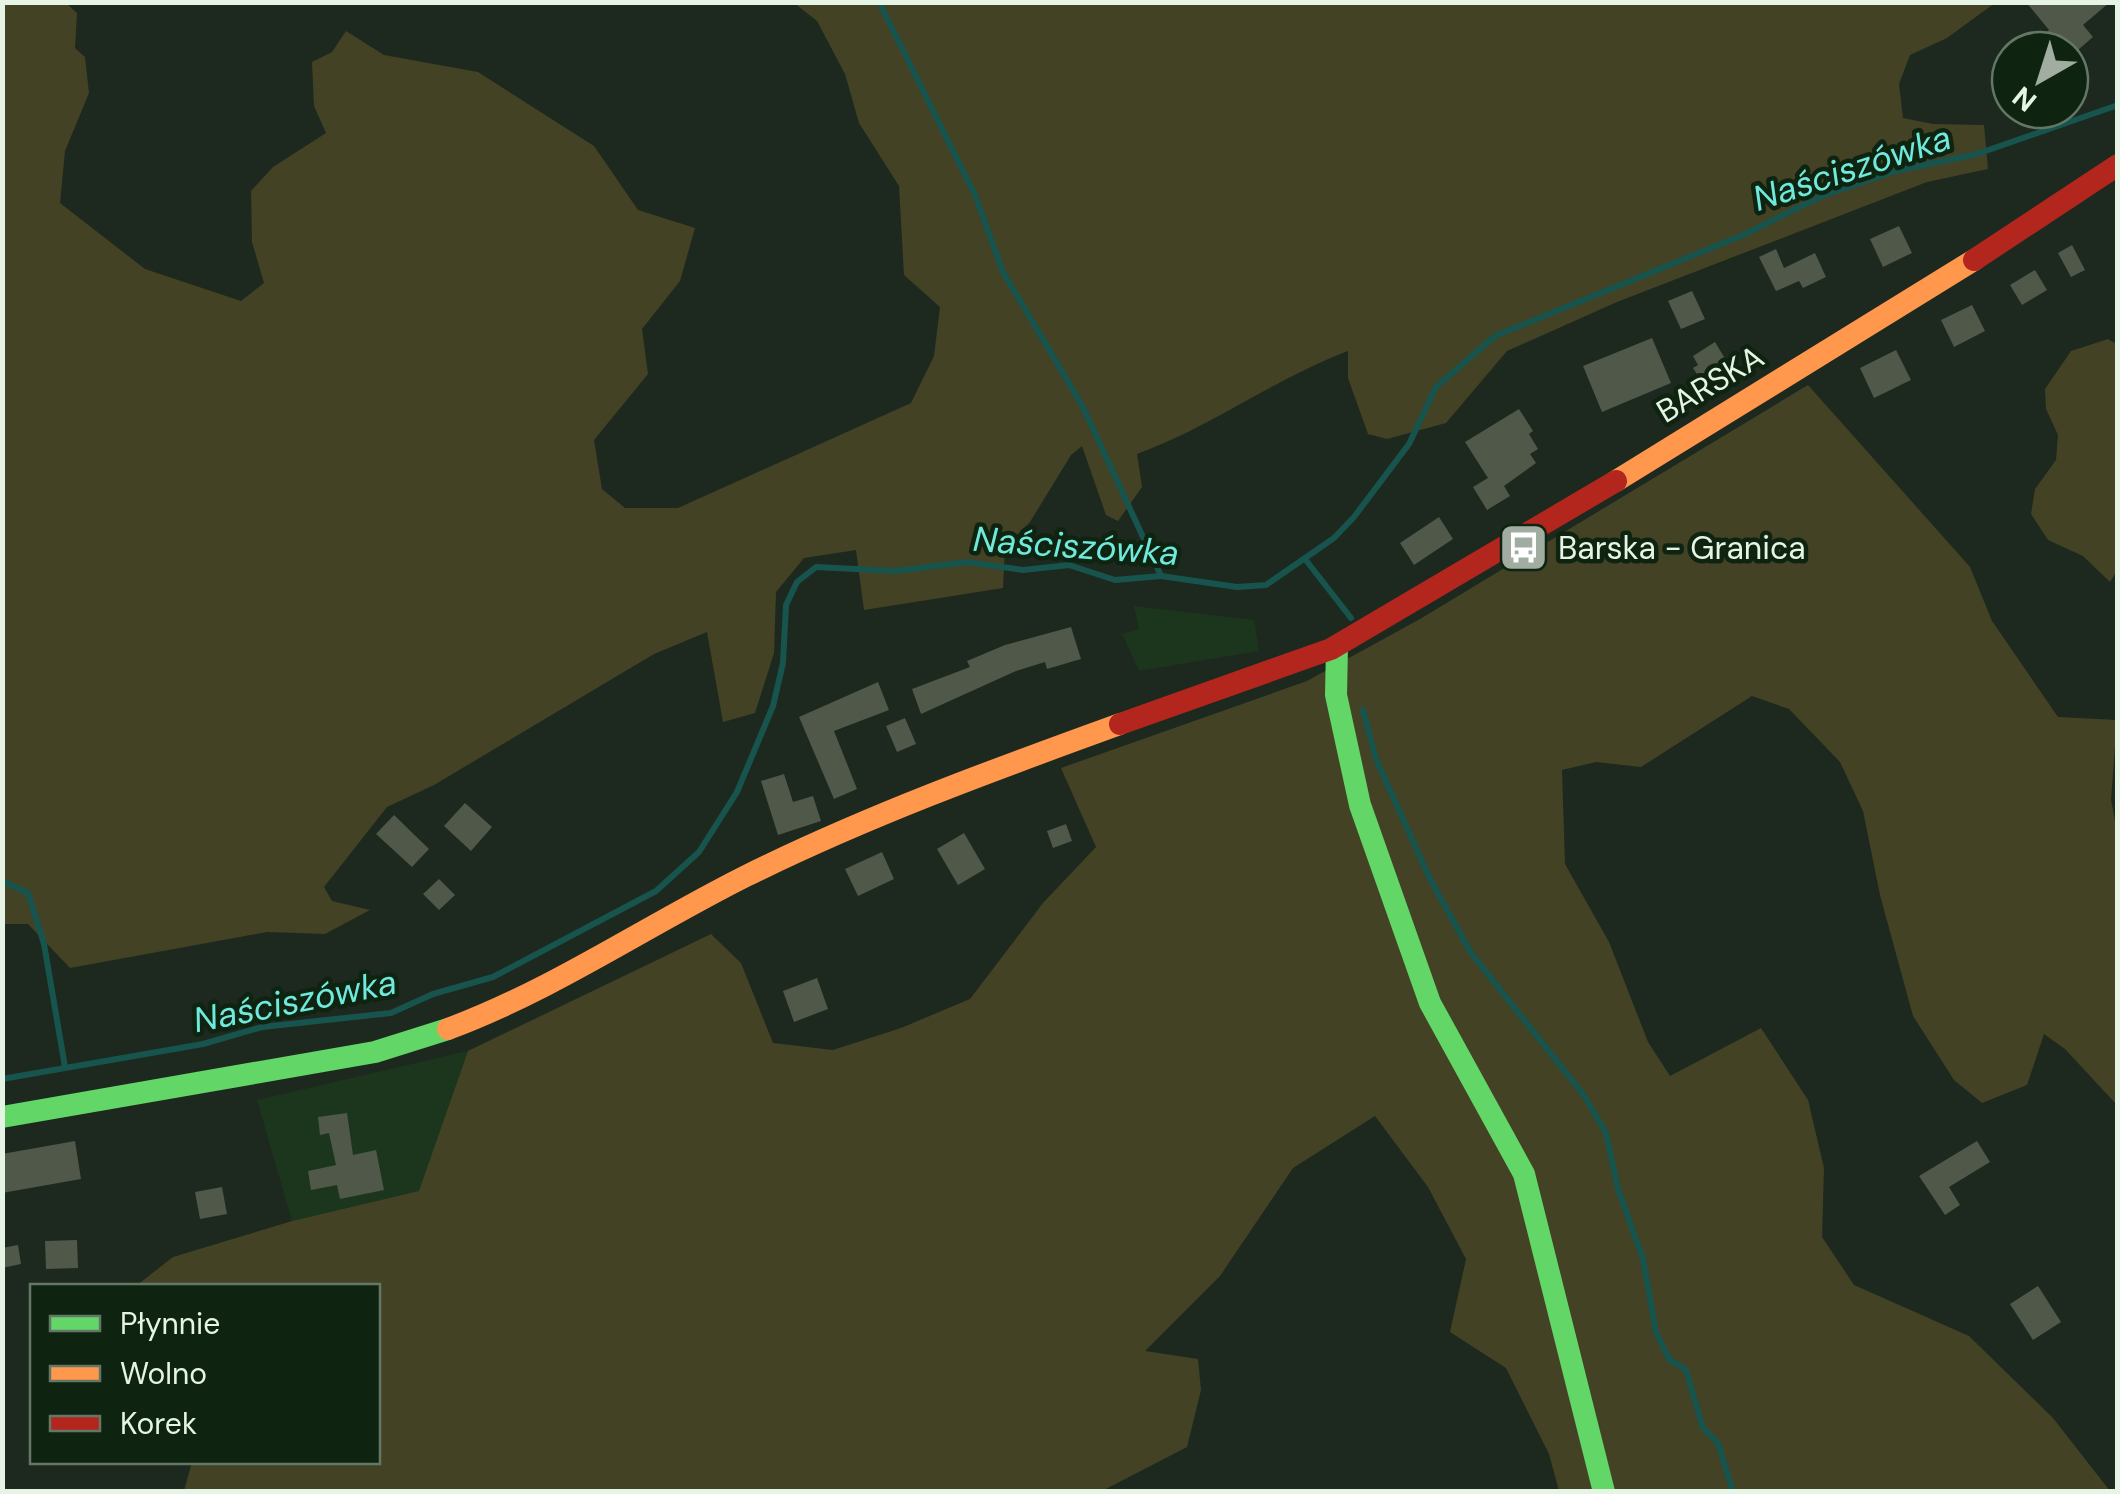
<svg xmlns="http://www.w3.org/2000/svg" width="2120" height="1494" viewBox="0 0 2120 1494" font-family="'DM Sans',sans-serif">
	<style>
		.built { fill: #1c361d }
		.green { fill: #434225 }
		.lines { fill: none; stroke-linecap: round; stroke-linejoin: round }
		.stream { stroke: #17544d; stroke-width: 6 }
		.building { fill: #4f5849 }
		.fast { stroke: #63d668; stroke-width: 22 }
		.slow { stroke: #ff974d; stroke-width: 22 }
		.jam { stroke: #b3261e; stroke-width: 22 }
		.labels { text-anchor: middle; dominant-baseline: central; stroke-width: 9; stroke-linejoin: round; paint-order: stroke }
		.street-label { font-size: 32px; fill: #e6f4e6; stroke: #0e2410 }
		.poi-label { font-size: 32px; fill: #e6f4e6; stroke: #0e2410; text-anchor: start }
		.water-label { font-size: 35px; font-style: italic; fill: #70e9dd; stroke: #0e2410 }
	</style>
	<rect width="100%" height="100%" fill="#1d291e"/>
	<!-- built -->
	<path class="built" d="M1134,606L1254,620L1259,651L1139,671L1122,634L1139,629Z
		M468,1051L420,1191L292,1221L257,1100Z"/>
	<!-- green -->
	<path class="green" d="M3,2L66,3L77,13L75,48L85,57L89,93L65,151L60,203L145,269L241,301L264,283L252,242L251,191L273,167L326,133L314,106L312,62L332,52L346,31L384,55L478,72L594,146L638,210L695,228L680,281L642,329L648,374L594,440L602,489L625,508H678L911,403L934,356L940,307L904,275L899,186L859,123L845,74L817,21L794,3H1995L1947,38L1910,55L1899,84L1903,118L1933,124L1984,125L1988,169L1927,182L1617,302L1507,351L1446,423L1387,439L1368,434L1348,378V351C1274,379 1211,427 1137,454L1142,487L1118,521L1106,515L1082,446L1071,455L1030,522L1005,546L1003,588L864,610L856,550L804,558L776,592L774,653L755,713L723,722L707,632L654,654L434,785L387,807L324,887L332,901L370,910L325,934L267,932L70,968L28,924H3Z
		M2108,339L2118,345V569L2110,582L2083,556L2048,540L2031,514L2035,489L2056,460L2058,435L2046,409L2045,389L2071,351Z
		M1808,385L1970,567L1992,621L2058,717L2117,720L2111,800L2118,836L2117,1105L2065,1049L2044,1034L2027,1085L1982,1103L1954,1080L1913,1016L1880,895L1863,811L1840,762L1789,709L1752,696L1641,767L1596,762L1562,770L1565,864L1609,942L1648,1042L1670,1076L1761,1028L1808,1100L1824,1168L1822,1237L1854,1285L1969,1336L2053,1418L2110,1491H1559L1549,1454L1506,1368L1450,1332L1466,1259L1428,1187L1375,1116L1293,1168L1220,1276L1145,1351L1198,1359L1201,1390L1187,1447L1102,1491H184L192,1462H378V1286H136L173,1257L292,1221L419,1191L468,1051L711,934L741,963L773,1043L833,1050L901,1028L970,999L1043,903L1096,847L1061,768L1307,681L1420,619Z"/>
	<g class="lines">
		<!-- stream -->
		<path class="stream" d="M879,2L975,195L1003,272L1083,407L1161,576
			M2,7L4,2
			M1305,559L1351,618
			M1363,710L1376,759L1430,879L1471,953L1583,1094L1606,1133L1618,1189L1643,1259L1656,1332L1669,1359L1686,1370L1703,1428L1718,1443L1733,1492
			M2,881L28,893L44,944L65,1067
			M2,1079L203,1044L262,1027L391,1013L433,994L493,977L656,891L699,852L737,792L773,706L783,663L786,605L797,582L816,567L895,571L967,562L1023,570L1069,565L1115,580L1161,576L1237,587L1266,585L1334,538L1354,517L1409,444L1436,387L1495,336L1743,235L1822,196L1896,171L1977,154L2118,105"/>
	</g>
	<!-- building -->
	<path class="building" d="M2026,2H2110L2083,25L2093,37L2072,55L2070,50H2026L2049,30Z
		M1899,226L1912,253L1883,267L1870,239Z
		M2072,245L2085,270L2071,277L2058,253Z
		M1776,249L1784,268L1815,253L1826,277L1803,288L1799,281L1776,291L1759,257Z
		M2035,270L2047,290L2022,305L2010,285Z
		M1692,291L1705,319L1681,329L1668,301Z
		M1972,305L1985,331L1954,347L1941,320Z
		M1652,338L1671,383L1602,412L1583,366Z
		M1715,342L1730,367L1703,383L1693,368L1698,365L1693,356Z
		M1896,350L1911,380L1874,398L1860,368Z
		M1519,409L1533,431L1529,434L1538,449L1530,454L1536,463L1504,486L1510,496L1487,510L1473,487L1488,478L1465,442Z
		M1439,517L1453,539L1414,565L1400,543Z
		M1071,627L1081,659L1047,669L1045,662L1016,671L921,714L912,689L970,667L967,661L1005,645Z
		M878,682L889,710L834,731L857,789L834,799L799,717Z
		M905,718L916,744L897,752L886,726Z
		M784,774L793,802L813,796L821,821L778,835L761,781Z
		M465,803L492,827L471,851L444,826Z
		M394,815L429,849L412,867L376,834Z
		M1066,824L1072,841L1053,848L1047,831Z
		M964,833L985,869L958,885L937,849Z
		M882,852L894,879L858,896L845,869Z
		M439,879L455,895L439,910L423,894Z
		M817,978L828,1009L794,1022L783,991Z
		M347,1113L353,1155L376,1150L384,1190L340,1199L337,1185L311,1190L308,1171L336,1165L329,1133L320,1135L318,1117Z
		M75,1141L81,1179L2,1193V1154Z
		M1977,1141L1990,1162L1949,1187L1960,1205L1945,1215L1919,1176Z
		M222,1187L227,1214L200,1219L195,1192Z
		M77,1240L78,1268L46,1269L45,1241Z
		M18,1245L21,1264L2,1268V1248Z
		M2038,1286L2061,1322L2033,1340L2010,1304Z"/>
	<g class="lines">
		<!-- fast -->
		<path class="fast" d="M1337,646L1336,695L1360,805L1430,1003L1524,1174L1604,1492
			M2,1117L375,1052L448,1029"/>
		<!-- slow -->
		<path class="slow" d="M1616,481L1974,260
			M448,1029C553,990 646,926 746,876C867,816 993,770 1120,724"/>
		<!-- jam -->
		<path class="jam" d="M1974,260L2118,165
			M1120,724L1331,649L1616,481"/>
	</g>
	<!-- icons -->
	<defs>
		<symbol id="bus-square" viewBox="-11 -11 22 22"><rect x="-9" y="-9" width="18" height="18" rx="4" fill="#a0ada0" stroke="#0e2410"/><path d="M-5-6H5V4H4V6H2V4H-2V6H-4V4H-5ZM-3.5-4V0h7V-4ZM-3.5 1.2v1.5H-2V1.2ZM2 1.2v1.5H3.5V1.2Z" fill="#fff"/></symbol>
	</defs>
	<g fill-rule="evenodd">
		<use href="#bus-square" x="1496" y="520" width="55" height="55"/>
	</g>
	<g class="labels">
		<!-- street labels -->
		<g class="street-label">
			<text transform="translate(1710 384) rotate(-31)">BARSKA</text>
		</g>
		<!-- poi labels -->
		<g class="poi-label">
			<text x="1558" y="548">Barska - Granica</text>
		</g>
		<!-- water labels -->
		<g class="water-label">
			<text transform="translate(1852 168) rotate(-18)">Naściszówka</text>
			<text transform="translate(1076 546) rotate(4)">Naściszówka</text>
			<text transform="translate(295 1001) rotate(-11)">Naściszówka</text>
		</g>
	</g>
	<!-- border -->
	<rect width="2120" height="1494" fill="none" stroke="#e6f4e6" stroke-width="10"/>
	<!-- legend -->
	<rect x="30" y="1284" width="350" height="180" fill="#0e2410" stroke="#647766" stroke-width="2.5"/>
	<rect x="50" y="1316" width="50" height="15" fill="#63d668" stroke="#647766" stroke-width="2.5"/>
	<text x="120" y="1334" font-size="30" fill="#e6f4e6">Płynnie</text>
	<rect x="50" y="1366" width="50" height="15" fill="#ff974d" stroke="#647766" stroke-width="2.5"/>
	<text x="120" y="1384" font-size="30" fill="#e6f4e6">Wolno</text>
	<rect x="50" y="1416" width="50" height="15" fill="#b3261e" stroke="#647766" stroke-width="2.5"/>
	<text x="120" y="1434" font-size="30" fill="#e6f4e6">Korek</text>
	<!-- north arrow -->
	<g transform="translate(2040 80) rotate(219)"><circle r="48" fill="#0e2410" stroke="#647766" stroke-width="2.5"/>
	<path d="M0-8L18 38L0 25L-18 38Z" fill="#a0ada0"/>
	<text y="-15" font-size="28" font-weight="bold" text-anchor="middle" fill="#e6f4e6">N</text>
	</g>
</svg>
